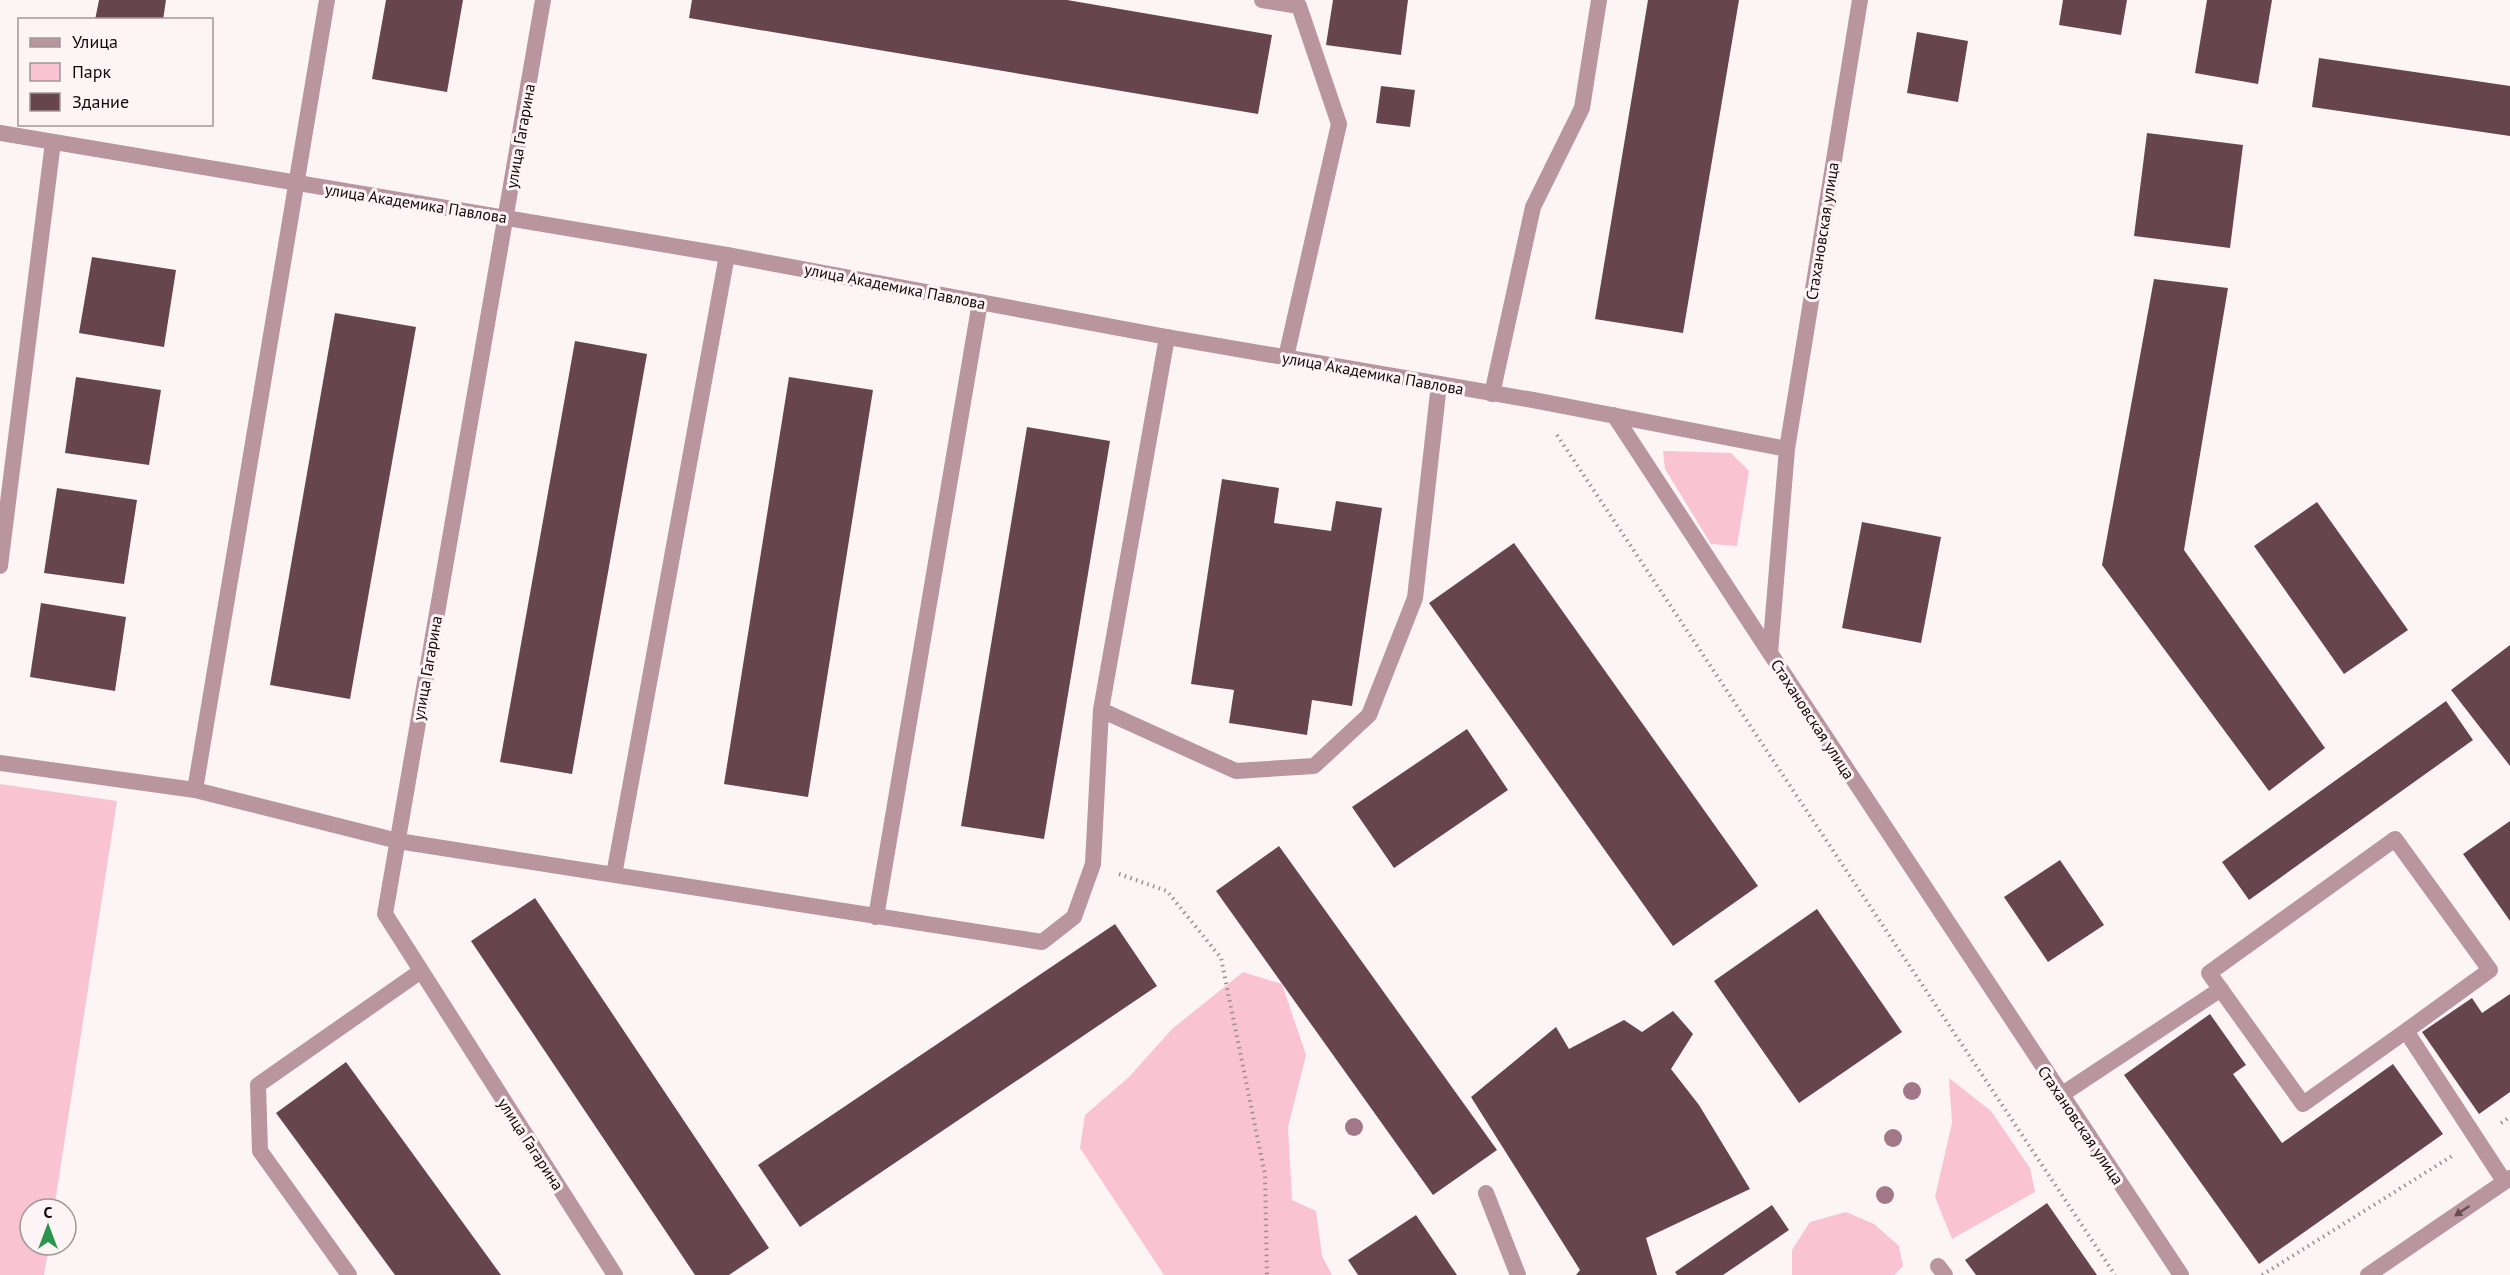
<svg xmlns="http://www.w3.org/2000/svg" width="2510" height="1275" viewBox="0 0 2510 1275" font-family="'PT Sans',sans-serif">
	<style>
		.green { fill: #f9c3d2 }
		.building { fill: #66454f }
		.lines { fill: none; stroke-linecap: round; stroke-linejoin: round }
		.path { stroke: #998e91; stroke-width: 4; stroke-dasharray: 1.5 4.5; stroke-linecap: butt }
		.service { stroke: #b9959f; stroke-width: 16 }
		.minor { stroke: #b9959f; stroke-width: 16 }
		.tertiary { stroke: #b9959f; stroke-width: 16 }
		.tree { fill: #a27788 }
		.oneway { fill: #684f56 }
		.labels { text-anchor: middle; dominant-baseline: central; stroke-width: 6; stroke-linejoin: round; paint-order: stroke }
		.street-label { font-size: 16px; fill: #16090d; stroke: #fdf4f6 }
	</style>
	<rect width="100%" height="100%" fill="#fdf4f6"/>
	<!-- green -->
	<path class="green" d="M1663,451L1731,453L1749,471L1737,546L1711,544L1665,469Z
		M0,784L117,801L54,1209H30V1245H49L44,1275H0Z
		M1243,972L1282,984L1306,1055L1288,1127L1292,1200L1316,1211L1322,1256L1332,1275H1164L1080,1148L1085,1115L1129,1077L1172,1029Z
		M1949,1078L1991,1111L2030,1168L2035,1192L1952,1239L1935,1197L1952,1123Z
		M1846,1212L1874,1224L1899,1246L1903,1266L1894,1275H1792V1250L1810,1222Z"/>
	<!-- building -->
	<path class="building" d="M99,0H166L163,20H95Z
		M386,0H463L447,92L372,79Z
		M692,0H1067L1272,35L1258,114L689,18Z
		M1333,0H1408L1401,55L1326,45Z
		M1648,0H1739L1683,333L1595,319Z
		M2063,0H2127L2121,35L2059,25Z
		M2207,0H2272L2258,84L2195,73Z
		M1917,32L1968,41L1958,102L1907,93Z
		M2319,58L2510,86V136L2312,107Z
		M1381,86L1415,90L1410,127L1376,123Z
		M2147,133L2243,145L2230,248L2134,236Z
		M92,257L176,270L164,347L79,333Z
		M2154,279L2228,288L2184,550L2325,748L2269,791L2102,565Z
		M335,313L416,327L350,699L270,685Z
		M575,341L647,354L572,774L500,762Z
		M76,377L161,390L149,465L65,453Z
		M789,377L873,390L808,797L724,784Z
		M1027,427L1110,441L1044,839L961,826Z
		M1222,479L1279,488L1274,523L1331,531L1336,501L1382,508L1352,706L1312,700L1307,735L1229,723L1234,690L1191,684Z
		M57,488L137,500L124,584L44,573Z
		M2317,502L2408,630L2344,674L2254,546Z
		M1862,522L1941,537L1921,643L1842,628Z
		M1514,543L1758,886L1673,946L1429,603Z
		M41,603L126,617L115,691L30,677Z
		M2510,645V766L2451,690Z
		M2446,701L2473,740L2249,900L2222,862Z
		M1467,729L1508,790L1394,868L1352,807Z
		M2510,821V921L2463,854Z
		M1279,846L1497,1150L1433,1195L1216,891Z
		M2060,860L2104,925L2048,962L2004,897Z
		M535,898L769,1248L729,1275H695L471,941Z
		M1817,909L1902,1032L1799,1103L1714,981Z
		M1115,924L1157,986L800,1227L758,1165Z
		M2510,994V1092L2479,1114L2422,1032L2472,998L2482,1013Z
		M1673,1011L1693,1034L1671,1069L1699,1105L1750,1189L1646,1238L1657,1275H1576L1580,1270L1471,1097L1556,1027L1569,1049L1624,1020L1642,1032Z
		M2210,1014L2246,1065L2233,1074L2282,1143L2393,1064L2443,1134L2259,1264L2124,1075Z
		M346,1062L501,1275H395L276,1113Z
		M2047,1203L2097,1275H1976L1965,1260Z
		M1772,1205L1789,1230L1723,1275H1677L1675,1272Z
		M1416,1215L1457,1275H1358L1348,1260Z"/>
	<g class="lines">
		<!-- path -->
		<path class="path" d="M1557,435L2115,1275
			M1119,874L1167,891L1221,958L1265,1175L1267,1275
			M2501,1123L2510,1117
			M2262,1275L2452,1156"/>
		<!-- service -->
		<path class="service" d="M1262,0L1299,6L1339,124L1286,357
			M1492,394L1533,207L1582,108L1599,0
			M0,566L53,142
			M1101,710L1236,771L1314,766L1369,715L1415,598L1439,384
			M0,763L195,790L398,841L1042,942L1074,917L1093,864L1101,710L1167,337
			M195,790L327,0
			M614,875L727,255
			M876,917L980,302
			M2406,1031L2303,1104L2209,973L2395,839L2490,970L2406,1031L2504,1181
			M2061,1095L2221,989
			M1486,1193L1518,1275
			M1938,1266L1945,1275
			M349,1275L260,1151L258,1085L421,971"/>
		<!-- minor -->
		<path class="minor" d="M543,0L385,914L615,1275
			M1860,0L1787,449L1770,653L2181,1275
			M0,133L727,255L1167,337L1533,400L1787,449
			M1614,415L1770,653"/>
		<!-- tertiary -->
		<path class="tertiary" d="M2368,1275L2510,1178"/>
	</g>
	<!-- trees -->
	<g class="tree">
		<circle cx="1912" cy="1091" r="9"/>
		<circle cx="1354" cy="1127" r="9"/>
		<circle cx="1893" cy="1138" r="9"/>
		<circle cx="1885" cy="1195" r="9"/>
	</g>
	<!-- one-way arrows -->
	<defs><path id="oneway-solid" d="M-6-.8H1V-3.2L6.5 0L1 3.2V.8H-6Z" transform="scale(1.5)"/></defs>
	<use class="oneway" href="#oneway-solid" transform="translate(2462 1211) rotate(146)"/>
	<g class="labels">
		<!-- street labels -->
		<g class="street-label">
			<text transform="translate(520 136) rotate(-80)">улица Гагарина</text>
			<text transform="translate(416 203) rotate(9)">улица Академика Павлова</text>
			<text transform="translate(1822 231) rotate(-81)">Стахановская улица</text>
			<text transform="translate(895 286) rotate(11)">улица Академика Павлова</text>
			<text transform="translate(1373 373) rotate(10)">улица Академика Павлова</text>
			<text transform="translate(427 668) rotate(-80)">улица Гагарина</text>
			<text transform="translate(1813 719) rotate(57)">Стахановская улица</text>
			<text transform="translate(2081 1125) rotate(56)">Стахановская улица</text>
			<text transform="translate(531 1144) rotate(57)">улица Гагарина</text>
		</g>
	</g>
	<!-- legend -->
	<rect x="18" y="18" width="195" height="108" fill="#fdf4f6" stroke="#a19699" stroke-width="1.5"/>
	<rect x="30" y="38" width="30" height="9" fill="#b9959f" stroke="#a19699" stroke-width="1.5"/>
	<text x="72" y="48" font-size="18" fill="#16090d">Улица</text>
	<rect x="30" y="63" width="30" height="18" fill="#f9c3d2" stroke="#a19699" stroke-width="1.5"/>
	<text x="72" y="78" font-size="18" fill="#16090d">Парк</text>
	<rect x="30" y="93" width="30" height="18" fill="#66454f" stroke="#a19699" stroke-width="1.5"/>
	<text x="72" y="108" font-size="18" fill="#16090d">Здание</text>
	<!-- north arrow -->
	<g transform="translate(48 1227)"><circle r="28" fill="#fdf4f6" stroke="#a19699" stroke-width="1.5"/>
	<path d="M0-4.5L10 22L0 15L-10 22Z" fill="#29954d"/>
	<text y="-9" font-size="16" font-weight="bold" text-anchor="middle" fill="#16090d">С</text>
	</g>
</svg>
